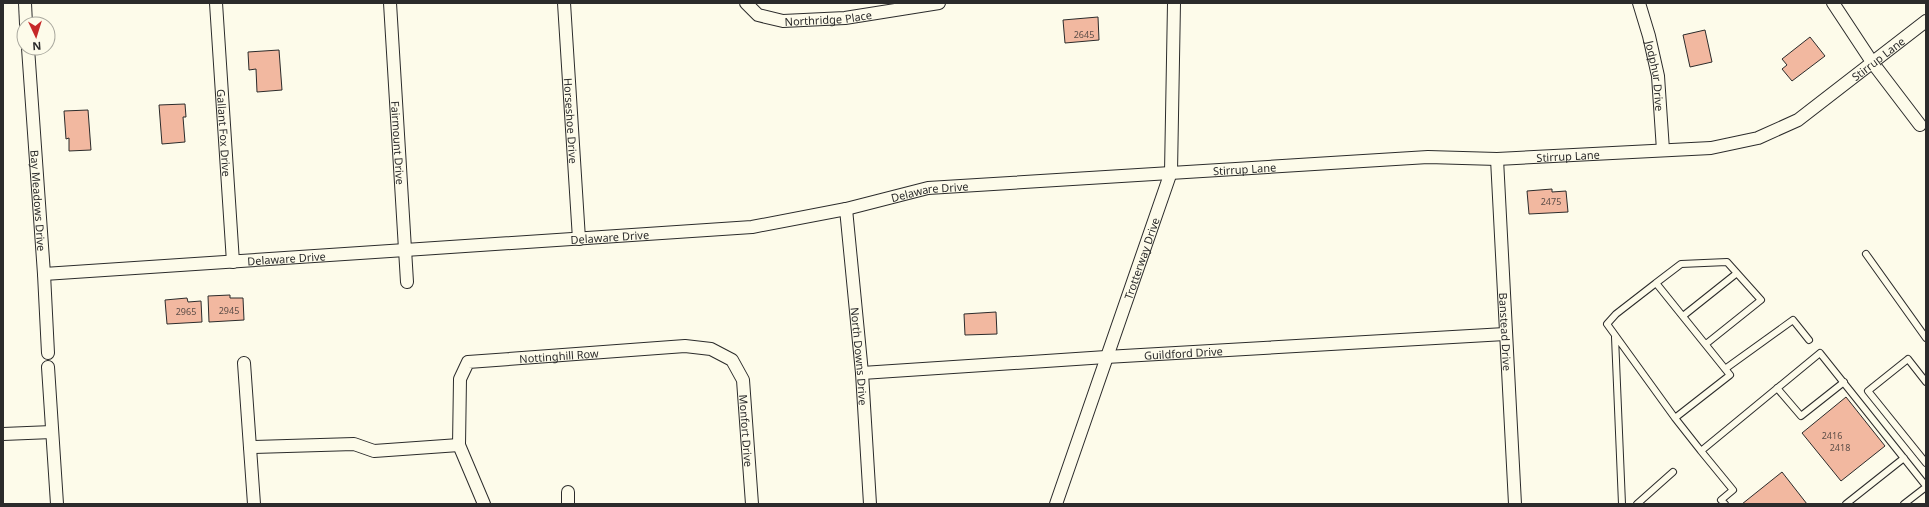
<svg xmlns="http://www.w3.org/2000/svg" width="1929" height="507" viewBox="0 0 1929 507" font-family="'Noto Sans',sans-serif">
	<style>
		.building { fill: #f2b8a0; stroke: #2b2b2b }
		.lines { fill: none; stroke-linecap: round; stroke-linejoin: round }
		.lane-casing { stroke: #2b2b2b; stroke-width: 8 }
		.street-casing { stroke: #2b2b2b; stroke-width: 14 }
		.lane { stroke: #fdfbea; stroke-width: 6 }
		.street { stroke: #fdfbea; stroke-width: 12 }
		.labels { text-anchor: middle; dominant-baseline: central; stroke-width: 3; stroke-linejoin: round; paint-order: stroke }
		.number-label { font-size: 9px; fill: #5d4e48 }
		.street-label { font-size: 11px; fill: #2b2b2b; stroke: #fdfbea }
	</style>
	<rect width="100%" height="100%" fill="#fdfbea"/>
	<!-- building -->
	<path class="building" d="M1098,17L1099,40L1065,43L1063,20Z
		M1705,30L1712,62L1690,67L1683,35Z
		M1810,37L1825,56L1792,81L1782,69L1787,65L1782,59Z
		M279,50L282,90L257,92L256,69L249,70L248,52Z
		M185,104L186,117H183L185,142L162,144L159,105Z
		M88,110L91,150L69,151V138L66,139L64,111Z
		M1552,189V192L1566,191L1568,212L1529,214L1527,191Z
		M230,295V298H243L244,320L209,322L208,296Z
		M187,298L188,302L201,301L202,322L167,324L165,300Z
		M996,312L997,334L965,335L964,314Z
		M1846,397L1885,446L1841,481L1802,433Z
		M1782,472L1807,504H1742Z"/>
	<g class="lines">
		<defs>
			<path id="lane" d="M1866,254L1926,338
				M1656,283L1681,264L1727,262L1761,300L1706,344
				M1683,316L1737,273
				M1615,337L1622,504
				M1725,369L1793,320L1809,340
				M1926,382L1908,359L1868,391L1926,463
				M1777,388L1801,416L1844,382
				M1675,418L1607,324L1616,314L1656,283L1730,375L1675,418L1701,451
				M1637,504L1673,472
				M1725,504L1721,500L1733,490L1701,451L1820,353L1926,486
				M1846,504L1904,458
				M1904,504L1926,487"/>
			<g id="street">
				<path d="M25,3L26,24"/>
				<path id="s1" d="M216,3L233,262"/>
				<path id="s2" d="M390,3L407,282"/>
				<path id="s3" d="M564,3L579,239"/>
				<path id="s4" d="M746,3L758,15L783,21L845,18L939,3"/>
				<path id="s5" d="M1639,3L1649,36L1658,76L1663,150"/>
				<path d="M1833,3L1872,62L1920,125"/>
				<path id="s6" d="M28,48L44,274L48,353"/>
				<path id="s7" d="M1497,159L1515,504"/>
				<path id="s8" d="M846,209L862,373L870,504"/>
				<path id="s9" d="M44,274L752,227L846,209L928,188L1428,157L1497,159L1711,148L1758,138L1798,120L1926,21"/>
				<path d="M244,363L254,504"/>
				<path d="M48,367L57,504"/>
				<path id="s10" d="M862,373L1106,357L1505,334"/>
				<path d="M3,434L52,432"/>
				<path d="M250,447L354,444L374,451L459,445"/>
				<path d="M568,492V504"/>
				<path id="s11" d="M484,504L459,445L460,379L468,362L685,346L711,349L732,360L743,380L752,504"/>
				<path id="s12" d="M1056,504L1171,172L1174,3"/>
			</g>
		</defs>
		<!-- lane casing -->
		<use href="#lane" class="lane-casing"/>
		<!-- street casing -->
		<use href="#street" class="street-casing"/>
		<!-- lane -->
		<use href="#lane" class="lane"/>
		<!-- street -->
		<use href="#street" class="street"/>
	</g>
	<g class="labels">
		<!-- number labels -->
		<g class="number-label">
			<text x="1084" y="34">2645</text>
			<text x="1551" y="201">2475</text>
			<text x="229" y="310">2945</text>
			<text x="186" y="311">2965</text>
			<text x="1832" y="435">2416</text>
			<text x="1840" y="447">2418</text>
		</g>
		<!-- street labels -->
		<g class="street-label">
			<text stroke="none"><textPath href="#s4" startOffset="88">Northridge Place</textPath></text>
			<text stroke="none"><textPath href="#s9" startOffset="1867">Stirrup Lane</textPath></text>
			<text stroke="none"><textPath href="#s5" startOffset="75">Jodphur Drive</textPath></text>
			<text stroke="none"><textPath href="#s3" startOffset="118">Horseshoe Drive</textPath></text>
			<text stroke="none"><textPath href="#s1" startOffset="130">Gallant Fox Drive</textPath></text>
			<text stroke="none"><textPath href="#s2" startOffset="140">Fairmount Drive</textPath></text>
			<text stroke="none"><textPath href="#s9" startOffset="1531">Stirrup Lane</textPath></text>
			<text stroke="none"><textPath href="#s9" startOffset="1207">Stirrup Lane</textPath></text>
			<text stroke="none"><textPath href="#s9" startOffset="891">Delaware Drive</textPath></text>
			<text stroke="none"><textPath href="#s6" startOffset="153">Bay Meadows Drive</textPath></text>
			<text stroke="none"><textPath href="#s9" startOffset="567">Delaware Drive</textPath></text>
			<text stroke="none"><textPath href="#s9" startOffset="243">Delaware Drive</textPath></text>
			<text stroke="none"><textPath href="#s12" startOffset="260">Trotterway Drive</textPath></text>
			<text stroke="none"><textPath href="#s7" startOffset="173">Banstead Drive</textPath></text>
			<text stroke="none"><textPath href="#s10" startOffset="322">Guildford Drive</textPath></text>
			<text stroke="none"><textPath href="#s11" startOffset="240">Nottinghill Row</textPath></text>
			<text stroke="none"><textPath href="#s8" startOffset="148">North Downs Drive</textPath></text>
			<text stroke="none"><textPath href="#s11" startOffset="490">Monfort Drive</textPath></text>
		</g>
	</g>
	<!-- border -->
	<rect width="1929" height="507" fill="none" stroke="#2b2b2b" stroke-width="8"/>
	<!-- north arrow -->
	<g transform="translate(36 36) rotate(176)"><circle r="19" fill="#fdfbea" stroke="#a9a89e"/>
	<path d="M0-3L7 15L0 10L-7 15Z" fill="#c62828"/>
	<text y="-6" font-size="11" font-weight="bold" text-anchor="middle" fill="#2b2b2b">N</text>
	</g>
</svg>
